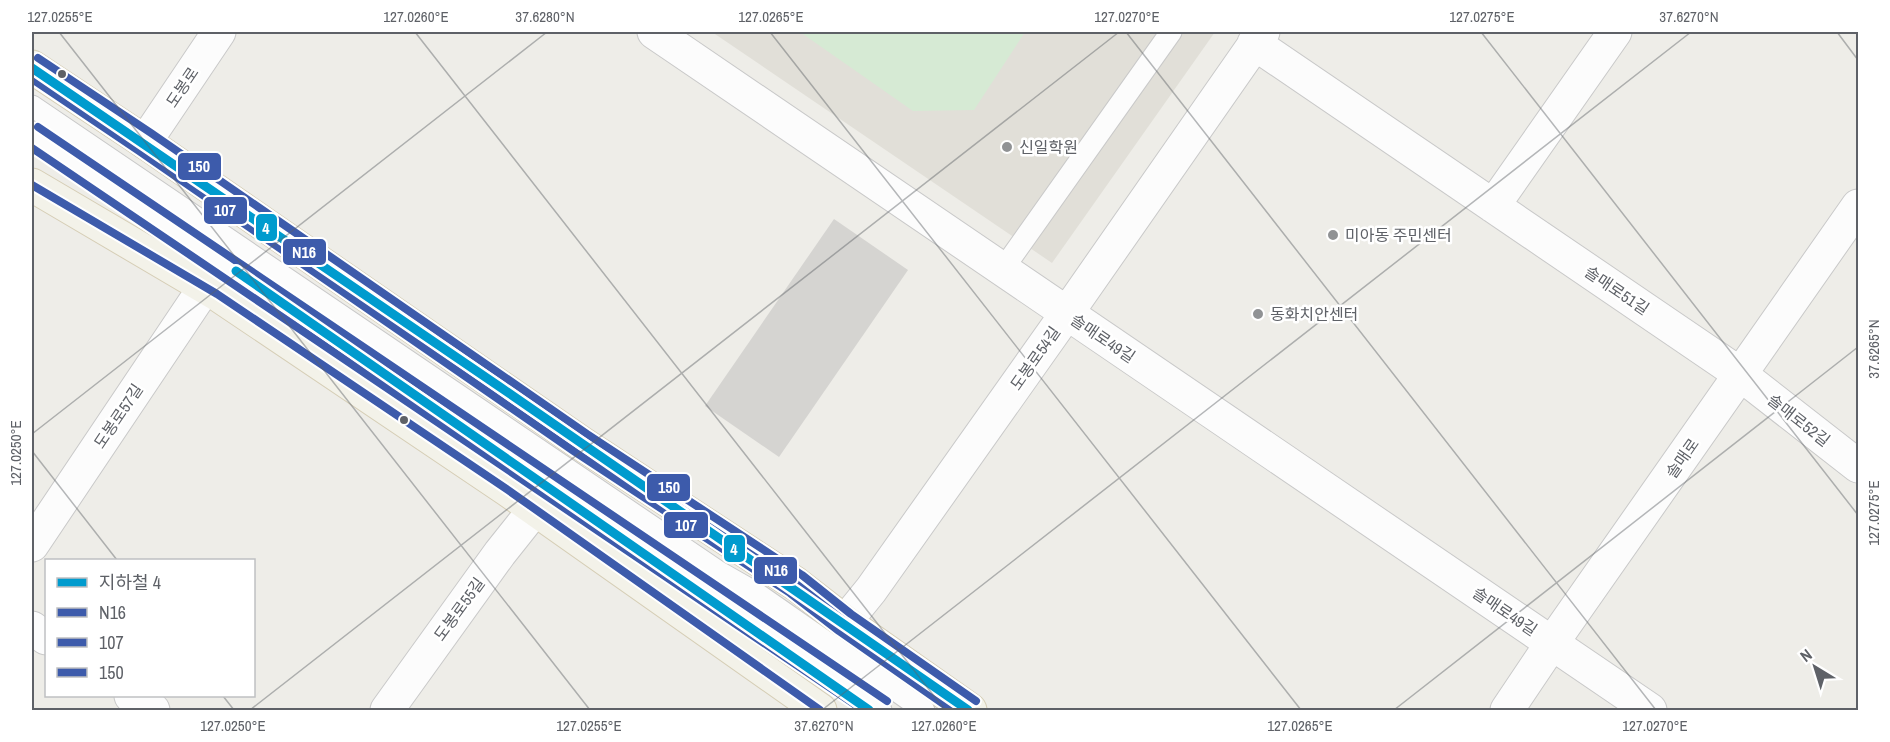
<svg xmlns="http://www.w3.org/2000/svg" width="1890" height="742" viewBox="0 0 1890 742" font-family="'Archivo Narrow','Noto Sans KR',sans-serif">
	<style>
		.education { fill: #e1dfd8 }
		.green { fill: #d6ead4 }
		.building { fill: #d5d4d1 }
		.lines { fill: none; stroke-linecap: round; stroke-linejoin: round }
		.service-casing { stroke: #c9c9c9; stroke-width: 23 }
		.minor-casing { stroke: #c9c9c9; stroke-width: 35 }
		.primary-casing { stroke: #d6ceb6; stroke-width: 35 }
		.service { stroke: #fcfcfc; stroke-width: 21 }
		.minor { stroke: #fcfcfc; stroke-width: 33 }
		.primary { stroke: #f3f2e9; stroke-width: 33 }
		.bus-1-casing { stroke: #fff; stroke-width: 12 }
		.bus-2-casing { stroke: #fff; stroke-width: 12 }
		.bus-3-casing { stroke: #fff; stroke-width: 12 }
		.bus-1 { stroke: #3d5bab; stroke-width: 8 }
		.bus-2 { stroke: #3d5bab; stroke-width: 8 }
		.bus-3 { stroke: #3d5bab; stroke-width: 8 }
		.metro-1-casing { stroke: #fff; stroke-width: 14 }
		.metro-1 { stroke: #009bce; stroke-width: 9 }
		.ticks { fill: none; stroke: #5e6167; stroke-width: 1.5; stroke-opacity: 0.45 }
		.bus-dot { fill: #5e6167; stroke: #fff; stroke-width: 2 }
		.poi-dot { fill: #909294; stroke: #fff; stroke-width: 2 }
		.labels { text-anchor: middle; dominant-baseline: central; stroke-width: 5; stroke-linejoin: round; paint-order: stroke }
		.street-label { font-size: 16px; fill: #5e6167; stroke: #fff }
		.poi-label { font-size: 16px; fill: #5e6167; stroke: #fff; text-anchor: start }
		.line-badge { stroke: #fff; stroke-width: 2 }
		.badge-label { font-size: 16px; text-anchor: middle; font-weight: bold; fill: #fff }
		.neatline { fill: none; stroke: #5e6167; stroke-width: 2 }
		.ticks-label { font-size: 15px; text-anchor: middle; fill: #5e6167 }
	</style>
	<rect width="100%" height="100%" fill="#eeede8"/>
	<!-- education -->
	<path class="education" d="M712,32H1215L1052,263Z"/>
	<!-- green -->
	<path class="green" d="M800,32H1025L974,110L913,111Z"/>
	<!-- building -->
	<path class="building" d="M834,219L908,270L779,457L705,406Z"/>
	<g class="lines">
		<defs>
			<path id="service" d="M32,106L719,572L756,593L924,710
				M32,136L881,710
				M1003,269L1171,32"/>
			<path id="minor" d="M654,32L1650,710
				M1254,43L1740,374L1858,466
				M145,142L219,32
				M1493,206L1615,32
				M32,545L205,287
				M845,622L871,590L1067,313L1263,32
				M32,628L46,638
				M131,696L153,710
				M387,710L500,553L535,509
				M1507,710L1552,643L1858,206"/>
			<path id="primary" d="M32,67L145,142L581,443L796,584L845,622L970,710
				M32,185L217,294L508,490L820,710"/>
		</defs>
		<!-- service casing -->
		<use href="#service" class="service-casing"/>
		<!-- minor casing -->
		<use href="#minor" class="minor-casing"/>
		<!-- primary casing -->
		<use href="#primary" class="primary-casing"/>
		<!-- service -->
		<use href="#service" class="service"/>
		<!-- minor -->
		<use href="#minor" class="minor"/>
		<!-- primary -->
		<use href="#primary" class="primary"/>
		<defs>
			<path id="bus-1" d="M32,67L145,142L581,443L796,584L845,622L970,710
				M32,185L217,294L508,490L820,710"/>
			<path id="bus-2" d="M32,79L139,151L575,452L790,593L839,631L952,710
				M32,148L863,710"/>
			<path id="bus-3" d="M38,58L151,133L587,434L802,575L851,614L976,701
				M38,127L887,701"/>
		</defs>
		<!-- bus-1 casing -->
		<use href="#bus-1" class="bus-1-casing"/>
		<!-- bus-2 casing -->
		<use href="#bus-2" class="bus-2-casing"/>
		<!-- bus-3 casing -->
		<use href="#bus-3" class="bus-3-casing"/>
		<!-- bus-1 -->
		<use href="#bus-1" class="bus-1"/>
		<!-- bus-2 -->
		<use href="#bus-2" class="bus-2"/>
		<!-- bus-3 -->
		<use href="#bus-3" class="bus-3"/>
		<defs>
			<path id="metro-1" d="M32,68L500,387L968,710
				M236,271L869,710"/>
		</defs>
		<!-- metro-1 casing -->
		<use href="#metro-1" class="metro-1-casing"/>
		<!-- metro-1 -->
		<use href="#metro-1" class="metro-1"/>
	</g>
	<!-- ticks -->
	<path class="ticks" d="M59,32L590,710M415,32L945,710M770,32L1301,710M1126,32L1656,710M1481,32L1858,515M1837,32L1858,60M32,434L547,32M32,451L117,560M223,696L234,710M250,710L1119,32M822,710L1691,32M1394,710L1858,347"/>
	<!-- markers -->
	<g class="bus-dot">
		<circle cx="62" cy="74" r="5"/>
		<circle cx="404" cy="420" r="5"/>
	</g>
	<g class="poi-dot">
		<circle cx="1007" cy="147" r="6"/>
		<circle cx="1333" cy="235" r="6"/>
		<circle cx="1258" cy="314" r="6"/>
	</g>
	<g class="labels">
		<!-- street labels -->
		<g class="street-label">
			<text transform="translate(182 87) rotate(-56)">도봉로</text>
			<text transform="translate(1617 290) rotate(34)">솔매로51길</text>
			<text transform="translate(1103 338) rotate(34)">솔매로49길</text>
			<text transform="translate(1035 358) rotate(-55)">도봉로54길</text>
			<text transform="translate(118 416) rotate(-56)">도봉로57길</text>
			<text transform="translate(1799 420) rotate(38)">솔매로52길</text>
			<text transform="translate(1682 458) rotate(-55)">솔매로</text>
			<text transform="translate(459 609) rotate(-54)">도봉로55길</text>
			<text transform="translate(1505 611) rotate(34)">솔매로49길</text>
		</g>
		<!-- poi labels -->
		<g class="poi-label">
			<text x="1019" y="147">신일학원</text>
			<text x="1345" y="235">미아동 주민센터</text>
			<text x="1270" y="314">동화치안센터</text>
		</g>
	</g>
	<g class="line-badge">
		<rect x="177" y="152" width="45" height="29" rx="6" fill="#3d5bab"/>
		<rect x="203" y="196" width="45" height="29" rx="6" fill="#3d5bab"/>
		<rect x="255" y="213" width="23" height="29" rx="6" fill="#009bce"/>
		<rect x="282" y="238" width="45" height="28" rx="6" fill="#3d5bab"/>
		<rect x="646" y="473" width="45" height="29" rx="6" fill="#3d5bab"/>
		<rect x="663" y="511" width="46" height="28" rx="6" fill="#3d5bab"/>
		<rect x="723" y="534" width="23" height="29" rx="6" fill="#009bce"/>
		<rect x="753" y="556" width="45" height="29" rx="6" fill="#3d5bab"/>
	</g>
	<g class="badge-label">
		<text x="199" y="172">150</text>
		<text x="225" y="216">107</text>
		<text x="266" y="234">4</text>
		<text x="304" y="258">N16</text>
		<text x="669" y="493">150</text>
		<text x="686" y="531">107</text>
		<text x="734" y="555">4</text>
		<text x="776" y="576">N16</text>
	</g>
	<!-- border -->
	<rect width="1890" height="742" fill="none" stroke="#ffffff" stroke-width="66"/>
	<!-- legend -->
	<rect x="45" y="559" width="210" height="138" fill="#ffffff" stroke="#bfc0c2" stroke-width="1.5"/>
	<rect x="57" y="578" width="30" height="9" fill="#009bce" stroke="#bfc0c2" stroke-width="1.5"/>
	<text x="99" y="589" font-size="18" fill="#5e6167">지하철 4</text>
	<rect x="57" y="608" width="30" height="9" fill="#3d5bab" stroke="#bfc0c2" stroke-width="1.5"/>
	<text x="99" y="619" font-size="18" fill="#5e6167">N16</text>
	<rect x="57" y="638" width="30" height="9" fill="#3d5bab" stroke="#bfc0c2" stroke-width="1.5"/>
	<text x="99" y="649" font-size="18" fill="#5e6167">107</text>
	<rect x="57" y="668" width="30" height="9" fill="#3d5bab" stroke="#bfc0c2" stroke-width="1.5"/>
	<text x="99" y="679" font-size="18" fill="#5e6167">150</text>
	<!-- north arrow -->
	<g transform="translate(1815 667) rotate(322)" stroke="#ffffff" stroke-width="4.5" paint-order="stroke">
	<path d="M0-4.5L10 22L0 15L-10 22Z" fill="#5e6167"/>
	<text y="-9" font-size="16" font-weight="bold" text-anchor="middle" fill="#5e6167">N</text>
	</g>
	<rect x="33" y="33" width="1824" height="676" class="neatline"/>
	<g class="ticks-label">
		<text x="60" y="22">127.0255°E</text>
		<text x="416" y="22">127.0260°E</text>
		<text x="545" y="22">37.6280°N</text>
		<text x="771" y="22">127.0265°E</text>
		<text x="1127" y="22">127.0270°E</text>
		<text x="1482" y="22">127.0275°E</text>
		<text x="1689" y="22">37.6270°N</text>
		<text transform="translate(1874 349) rotate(-90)" y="5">37.6265°N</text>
		<text transform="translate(16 453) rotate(-90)" y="5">127.0250°E</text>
		<text transform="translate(1874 513) rotate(-90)" y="5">127.0275°E</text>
		<text x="233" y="731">127.0250°E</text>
		<text x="589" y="731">127.0255°E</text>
		<text x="824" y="731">37.6270°N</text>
		<text x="944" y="731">127.0260°E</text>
		<text x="1300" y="731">127.0265°E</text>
		<text x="1655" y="731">127.0270°E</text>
	</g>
</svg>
